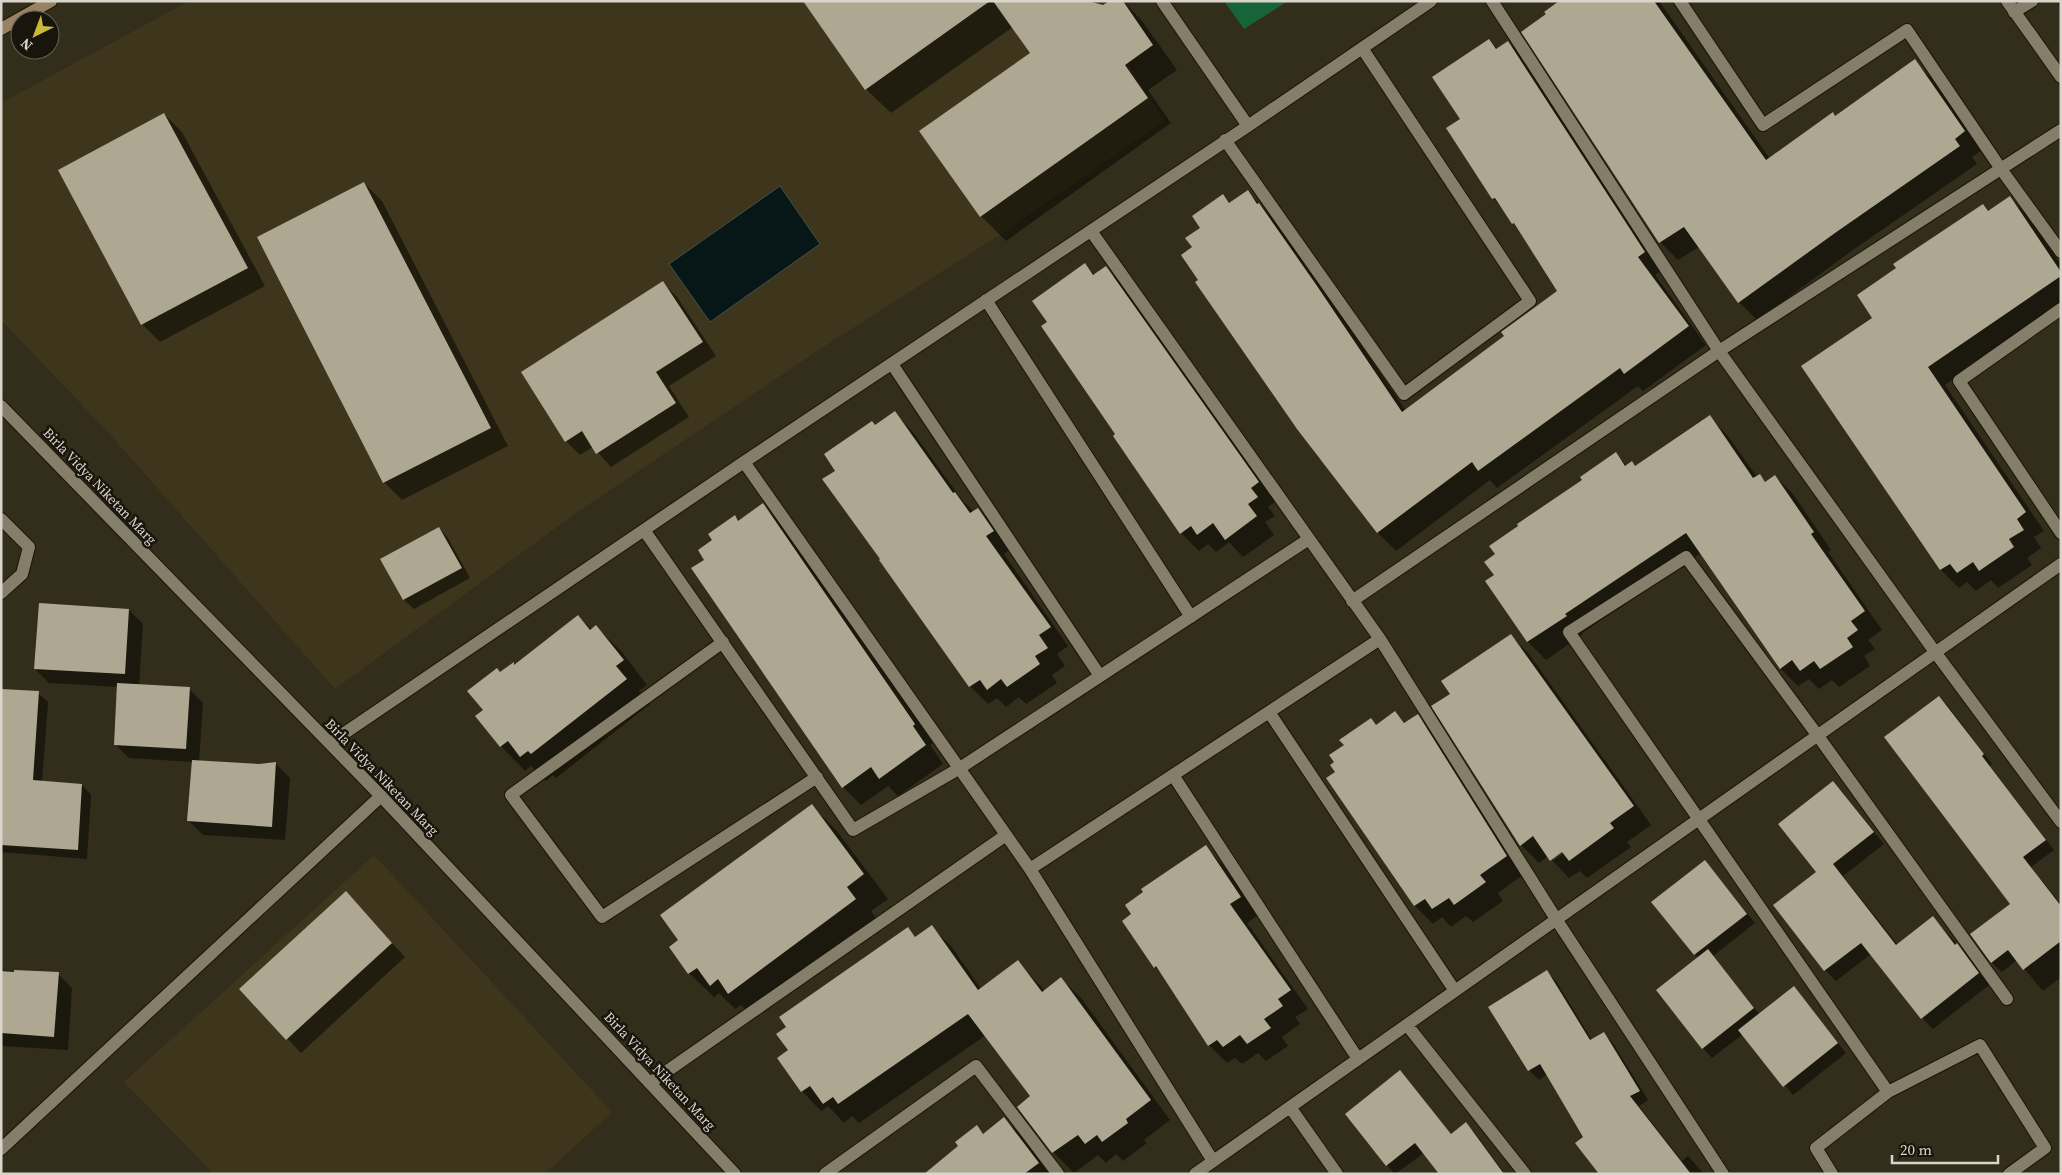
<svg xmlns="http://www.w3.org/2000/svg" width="2062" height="1175" viewBox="0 0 2062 1175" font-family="'Source Serif 4',serif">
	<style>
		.built { fill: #3d351c }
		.green { fill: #166437 }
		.water { fill: #071718; stroke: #46504d }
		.shadow { fill: #0007; fill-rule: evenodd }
		.building { fill: #aea792 }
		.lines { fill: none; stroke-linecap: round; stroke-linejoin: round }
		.minor-casing { stroke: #1b1505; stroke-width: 14 }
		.tertiary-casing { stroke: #1b1505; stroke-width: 14 }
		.secondary-casing { stroke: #1b1505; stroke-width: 14 }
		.minor { stroke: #857e6a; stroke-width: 12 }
		.tertiary { stroke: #857e6a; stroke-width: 12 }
		.secondary { stroke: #988263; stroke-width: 12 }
		.labels { text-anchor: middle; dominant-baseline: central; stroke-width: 5; stroke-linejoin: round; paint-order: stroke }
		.street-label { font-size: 14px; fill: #d9d5ca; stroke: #18150d }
	</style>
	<rect width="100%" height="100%" fill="#332d1b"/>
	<!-- built -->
	<path class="built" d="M189,1H1089L1164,121L1009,229L834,340L579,511L335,689L106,430L1,320V103Z
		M374,855L612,1112L545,1174H214L124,1082Z"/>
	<!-- green -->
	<path class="green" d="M1224,1H1288L1244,29Z"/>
	<!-- water -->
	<path class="water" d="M780,186L820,244L710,322L669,264Z"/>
	<!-- shadow -->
	<path class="shadow" d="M804,1H1089L1104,7L1123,1L1142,21L1177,70L1148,90L1171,123L1006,241L981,216L1031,53L1013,27L891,113L866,89Z
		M1554,1H1659L1770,159L1835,117L1914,61L1932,79L1982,150L1972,157L1977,164L1853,250L1757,320L1739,302L1699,247L1678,260L1660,242L1548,15L1556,5Z
		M1489,41L1498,49L1508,42L1526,60L1662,270L1655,275L1706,345L1643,391L1638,386L1497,488L1490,480L1396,551L1378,533L1331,470L1318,457L1197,282L1200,280L1194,248L1202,228L1223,196L1231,204L1248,192L1277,222L1406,411L1505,336L1559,291L1521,231L1493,198L1462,119Z
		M164,114L182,132L265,286L160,342L142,324Z
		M364,183L382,201L508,446L402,500L384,482L259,237Z
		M2010,198L2028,216L2061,265V306L1945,385L2044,531L2034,537L2041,548L2027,558L2032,565L1998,588L1991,580L1976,591L1967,582L1959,588L1941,570L1803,367L1874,318L1989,212Z
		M1085,265L1095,275L1106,268L1124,286L1276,501L1268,507L1275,516L1265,522L1274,535L1243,557L1229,542L1216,552L1208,544L1199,551L1181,533L1117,434L1049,322Z
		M663,283L677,297L716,356L669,386L689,417L611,467L593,447L580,455L566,441Z
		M895,413L912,431L962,500L974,512L978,509L996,527L1011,549L1004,554L1068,646L1057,654L1065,666L1052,675L1057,683L1026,704L1019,697L1006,707L997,698L988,704L970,686L837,471L876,426Z
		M1709,417L1727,435L1757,477L1759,475L1766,482L1775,476L1793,494L1831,550L1828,552L1882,630L1868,640L1875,649L1864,656L1870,666L1839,687L1832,680L1819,689L1809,679L1798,686L1780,668L1701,553L1582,633L1583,634L1546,660L1528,642L1487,581L1495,575L1583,480L1616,454L1627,466L1632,462L1636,467Z
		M763,505L781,523L933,743L930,745L943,764L898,796L888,786L861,805L843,787L706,560L714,540L734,516L739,521Z
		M439,528L448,538L470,578L414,609L404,600L382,559Z
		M129,610L143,624L139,685L189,689L203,703L199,761L259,766L276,764L290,778L285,840L203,835L189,821L193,762L129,758L115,744L118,687L49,683L35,669Z
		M578,616L592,630L596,627L621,651L647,685L639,691L650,704L556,778L553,775L546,781L531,766L525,771L501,746L484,710L501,673L514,663L515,665Z
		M1511,636L1529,654L1651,825L1627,842L1631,847L1587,878L1580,871L1569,878L1548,856L1539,863L1521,845ZM1567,848L1568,850L1553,861V858Z
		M1,690L38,693L48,702L42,782L82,785L91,795L87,859L1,852Z
		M1939,697L1948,706L1992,764L1990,766L2054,850L2031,867L2061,904V977L2043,991L2017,960L2002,972L1992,963L1972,934L2011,904Z
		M1395,712L1406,724L1418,716L1436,734L1524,874L1498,893L1503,901L1473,922L1466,916L1451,927L1442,917L1433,924L1415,906L1328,779L1337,772L1377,726Z
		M1833,782L1844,794L1884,844L1843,876L1898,945L1933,918L1968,956L1989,985L1933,1029L1922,1018L1871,954L1836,981L1825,970L1818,872Z
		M812,806L836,830L888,899L871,911L880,924L753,1017L741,1005L735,1009L719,993L714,997L689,973L679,941Z
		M1205,847L1223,865L1258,915L1247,923L1308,1009L1295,1017L1300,1024L1282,1037L1288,1046L1266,1061L1258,1053L1242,1064L1235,1058L1227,1063L1209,1045L1162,974L1155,967Z
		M1704,861L1755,923L1713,956L1760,1015L1794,988L1846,1053L1793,1095L1743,1034L1712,1058L1703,1048L1699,958L1694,954Z
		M359,907L405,957L301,1053L241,989Z
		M931,927L951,946L981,989L1018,962L1045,991L1061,979L1081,998L1170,1120L1144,1140L1147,1143L1123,1161L1116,1154L1106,1163L1098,1155L1074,1173L1054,1153L1019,1107L1032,1096L986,1035L859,1123L852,1116L844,1123L828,1106L821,1111L802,1091L789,1051L908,929L916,937Z
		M1,970L58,974L72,988L68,1050L1,1046Z
		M1547,972L1556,981L1592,1040L1603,1033L1613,1043L1648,1100L1639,1106L1682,1161L1688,1156L1704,1174H1600L1585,1137L1547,1074L1539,1080L1529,1070L1490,1007Z
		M1400,1071L1452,1135L1466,1124L1475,1133L1505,1174H1440L1424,1153L1395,1174L1387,1165Z
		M1004,1119L1029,1143L1052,1174H928L960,1146L977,1127L984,1135Z"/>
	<!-- building -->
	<path class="building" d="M803,1H990L865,90Z
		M993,1H1088L1103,5L1109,1H1123L1153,45L1125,65L1148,98L980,217L919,131L1030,53Z
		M1559,1H1654L1766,160L1833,112L1835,116L1915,59L1965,131L1955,139L1960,146L1835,233L1738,303L1684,227L1659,243L1521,32L1546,14L1544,12Z
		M1489,39L1496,49L1508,41L1645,252L1638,257L1689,326L1624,374L1620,368L1478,471L1472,462L1377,533L1297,429L1195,282L1198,280L1181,255L1192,247L1185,238L1200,228L1192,216L1223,194L1229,203L1248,190L1257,204L1259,203L1315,283L1402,412L1504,336L1501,332L1557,291L1514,223L1512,224L1495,198L1492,199L1446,128L1460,119L1432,77Z
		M164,113L248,268L141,325L58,170Z
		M364,182L491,428L383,483L257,237Z
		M2010,196L2061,272V276L1928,367L2026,512L2017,519L2024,530L2009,539L2014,547L1979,571L1973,562L1957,573L1950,564L1940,570L1801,366L1872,318L1857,295L1896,268L1893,264L1983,204L1988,211Z
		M1085,263L1093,275L1106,266L1259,482L1251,488L1258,497L1248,504L1257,516L1225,540L1213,523L1197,535L1191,526L1180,534L1113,436L1115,434L1041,326L1047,322L1032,301Z
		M663,281L703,342L656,372L676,403L596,454L582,431L565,442L521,372Z
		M895,411L953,493L955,492L970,513L978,508L994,531L986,536L1051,627L1039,635L1048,648L1035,656L1040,664L1007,687L1001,679L987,690L980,680L969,687L879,560L880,559L822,479L835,471L824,454L872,421L875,425Z
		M1710,415L1753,478L1760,474L1765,482L1775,475L1814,532L1811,534L1865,611L1851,621L1858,630L1847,638L1853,647L1820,669L1814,661L1800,671L1792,660L1780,669L1686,533L1565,614L1567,616L1527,642L1485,581L1494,575L1484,562L1495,554L1489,546L1518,526L1517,524L1582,480L1580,477L1616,452L1625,466L1632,461L1635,466Z
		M763,503L915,724L913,726L926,745L879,779L871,767L842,788L691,568L704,560L698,550L712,540L708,534L735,515L738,521Z
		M439,527L462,568L403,600L380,559Z
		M39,603L129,609L125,674L34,669Z
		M578,615L590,630L596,625L624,660L616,666L627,679L531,754L528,751L520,757L508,741L500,747L475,716L483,710L467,691L497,668L500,672L514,662V665Z
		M1511,634L1634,806L1610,823L1614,828L1569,861L1562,852L1550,861L1533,836L1520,846L1431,706L1450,694L1441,681Z
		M117,683L190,687L186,749L114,745Z
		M1,689L39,691L33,780L82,784L78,850L1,845Z
		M1939,696L1984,754L1982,756L2046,840L2023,857L2061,906V941L2023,970L2008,950L1991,963L1970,934L2010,904L1884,737Z
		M1395,711L1404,723L1418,714L1507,856L1480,875L1486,882L1454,905L1449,898L1432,909L1425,899L1414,906L1326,778L1335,772L1330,765L1334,762L1329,755L1344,745L1339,740L1371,718L1376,725Z
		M192,760L259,764L276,762L272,827L187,821Z
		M1833,781L1874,832L1833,864L1896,945L1933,916L1955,945L1957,943L1979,973L1921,1019L1861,943L1824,971L1773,905L1816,872L1778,824Z
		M812,804L864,874L847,887L856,899L728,994L718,979L710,986L697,968L688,974L669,947L678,940L660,915Z
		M1206,845L1241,897L1230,904L1291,990L1278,999L1283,1006L1264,1019L1271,1028L1247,1044L1240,1035L1223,1047L1217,1040L1208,1046L1156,966L1154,968L1122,921L1131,914L1125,905L1143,892L1141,889Z
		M1705,860L1747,914L1694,955L1651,902Z
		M346,891L392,943L286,1040L239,989Z
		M932,925L978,990L1018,960L1042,992L1061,977L1151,1100L1126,1119L1128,1123L1102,1142L1097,1135L1085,1144L1078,1135L1052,1153L1017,1107L1030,1096L968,1014L838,1104L833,1097L823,1104L810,1086L801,1092L777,1058L788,1050L776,1034L786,1027L779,1017L908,927L915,937Z
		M1708,949L1754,1008L1702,1049L1656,990Z
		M14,970L59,972L54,1037L1,1033V971L14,972Z
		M1547,970L1590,1040L1604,1032L1640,1091L1630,1096L1691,1174H1599L1575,1143L1583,1137L1540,1064L1528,1071L1488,1007Z
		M1794,986L1838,1043L1783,1087L1738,1030Z
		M1400,1070L1451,1134L1466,1122L1504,1174H1439L1415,1143L1386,1166L1345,1114Z
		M1004,1117L1039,1163L1024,1174H924L958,1146L955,1142L977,1125L983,1134Z"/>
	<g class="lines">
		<defs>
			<path id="minor" d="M1162,1L1248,126L1431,1
				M1492,1L1719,351L1935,652L2061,822
				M1680,1L1763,125L1907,30L2001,169L2061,252
				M2007,1L2061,77
				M2014,12L2032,1
				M1225,140L1404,394L1530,301L1362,48
				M1091,231L1380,639L1556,919L1723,1174
				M986,300L1191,617
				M2061,309L1959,381L2061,533
				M892,364L1100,676
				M744,462L1030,869L1213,1161
				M1,519L29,547L22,574L1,593
				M644,530L853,830L960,768L1309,539
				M1352,601L1719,351L2061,130
				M723,642L511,795L602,917L817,777
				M1269,712L1455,991
				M330,743L744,462L1248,126
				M1173,775L1358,1059
				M1030,869L1380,639
				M1407,1025L1525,1174
				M650,1083L1006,835
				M1888,1092L1980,1045L2045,1148L2009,1174
				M1290,1107L1337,1174
				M1,1149L381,796
				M825,1174L976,1066L1058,1174
				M1195,1174L2061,564
				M1832,1174L1816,1148L1888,1092L1569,632L1686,557L1818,736L2007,999"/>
			<path id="tertiary" d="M1,406L381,796L735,1174"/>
			<path id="secondary" d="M1,29L51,1"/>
		</defs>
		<!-- minor casing -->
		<use href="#minor" class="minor-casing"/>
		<!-- tertiary casing -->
		<use href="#tertiary" class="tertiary-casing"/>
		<!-- secondary casing -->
		<use href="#secondary" class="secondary-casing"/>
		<!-- minor -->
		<use href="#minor" class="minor"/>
		<!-- tertiary -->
		<use href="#tertiary" class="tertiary"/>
		<!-- secondary -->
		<use href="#secondary" class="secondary"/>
	</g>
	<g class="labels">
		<!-- street labels -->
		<g class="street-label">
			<text transform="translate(100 486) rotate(46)">Birla Vidya Niketan Marg</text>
			<text transform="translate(382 777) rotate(46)">Birla Vidya Niketan Marg</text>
			<text transform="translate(660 1071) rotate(47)">Birla Vidya Niketan Marg</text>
		</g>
	</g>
	<!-- border -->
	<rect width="2062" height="1175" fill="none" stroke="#d9d5ca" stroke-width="5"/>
	<!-- north arrow -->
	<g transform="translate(35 35) rotate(222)"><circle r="24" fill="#18150d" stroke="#656259"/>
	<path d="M0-4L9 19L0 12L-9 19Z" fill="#caba3a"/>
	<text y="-8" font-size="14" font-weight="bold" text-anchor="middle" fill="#d9d5ca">N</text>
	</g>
	<!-- scale -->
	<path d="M1892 1155v8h106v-8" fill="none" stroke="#d9d5ca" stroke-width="2.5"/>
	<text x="1900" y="1155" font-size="15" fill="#d9d5ca" stroke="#18150d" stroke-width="4" paint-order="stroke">20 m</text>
</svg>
